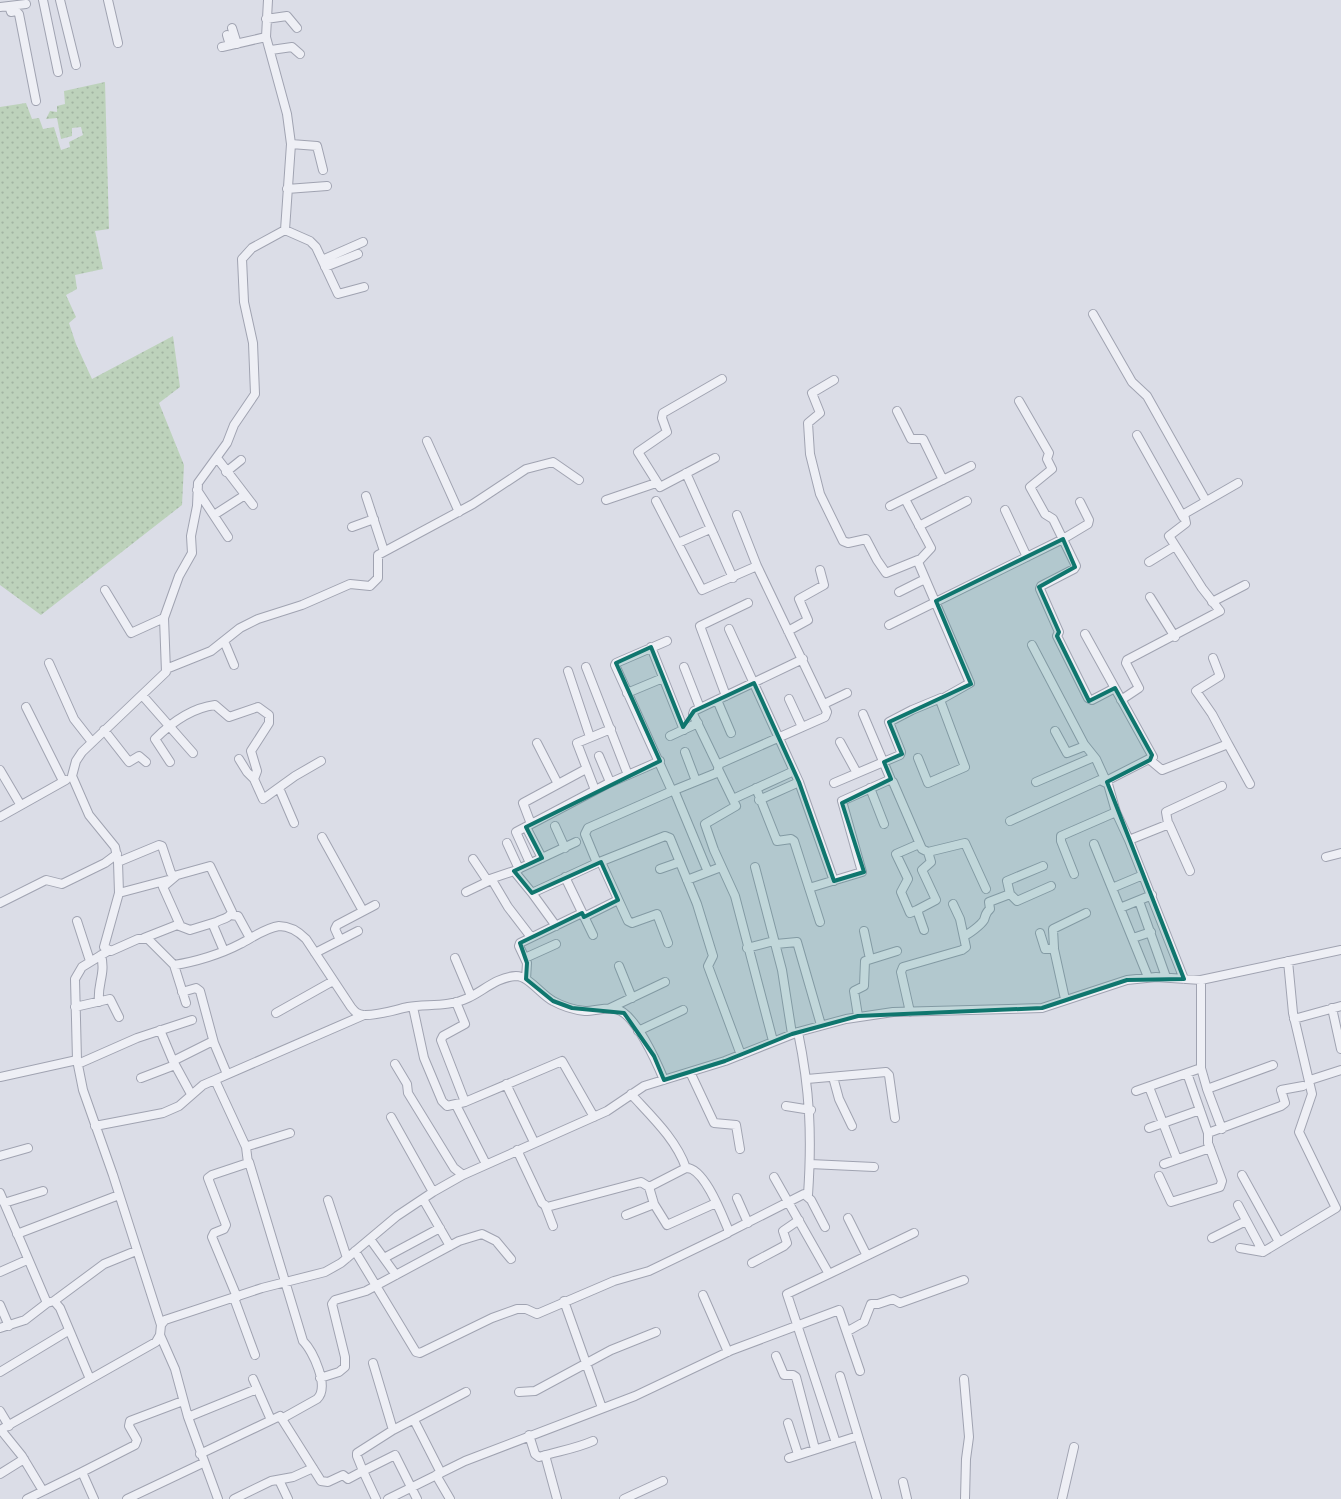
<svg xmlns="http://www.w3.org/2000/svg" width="1341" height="1499" viewBox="0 0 1341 1499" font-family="'DM Sans',sans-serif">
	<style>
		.grass { fill: url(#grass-dots) }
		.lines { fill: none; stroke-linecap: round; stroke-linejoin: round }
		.minor-casing { stroke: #a0a3b1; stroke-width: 10 }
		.minor { stroke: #eeeff5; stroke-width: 8 }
		.marked { fill: #0f766e; fill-opacity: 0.2; stroke: #0f766e; stroke-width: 4; stroke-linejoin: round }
	</style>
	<defs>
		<pattern id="grass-dots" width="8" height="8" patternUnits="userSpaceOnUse" patternTransform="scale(1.25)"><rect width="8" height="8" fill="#bdd2bb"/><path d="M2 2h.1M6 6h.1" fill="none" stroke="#a2b4a2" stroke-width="1.8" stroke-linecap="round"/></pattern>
	</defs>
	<rect width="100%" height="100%" fill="#dbdde7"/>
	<!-- grass -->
	<path class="grass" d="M105,82L109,229L95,231L103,269L75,275L77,289L66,295L76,317L69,323L76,344L92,379L173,336L180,387L159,403L184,465L182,505L41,615L0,585V107L26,103L32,119L39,118L43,129L54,127L61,150L70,147L69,142L83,135L81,127L72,128V136L61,139L57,118L46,119L50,111L57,112V106L65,104L64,91Z"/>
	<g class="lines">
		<defs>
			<path id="minor" d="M43,0L58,72
				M60,0L76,65
				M108,0L118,43
				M268,0L266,37L287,114L291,144L285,230L252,248L242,259L244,302L253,343L255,394L234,425L227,443L198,483L197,506L191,536L192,553L179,576L164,618L166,672L82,752L76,761L72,776L89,815L115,847L118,862L119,893L104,947L111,951L138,939H148L174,965C195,962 221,954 240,944C252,938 265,928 279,926C290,926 299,932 306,939L351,1007C355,1012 357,1014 363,1015C377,1016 394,1010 408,1007C428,1004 449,1007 468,998C483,991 497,977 516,976C529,976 541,995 553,1001C562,1006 575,1010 585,1011C595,1011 606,1007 616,1009C635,1013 657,1063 664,1080
				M9,6L11,12L16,11L19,14L36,101
				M0,7L26,4
				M266,19L287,16L297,28
				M232,28L237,44
				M227,35L230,45
				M222,47L266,37
				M271,50L292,47L300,54
				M291,144L317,146L323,170
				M287,189L327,186
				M285,230L310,241L316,247L338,294L364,287
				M322,260L363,242
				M325,267L358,254
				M1093,314L1132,382L1147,396L1206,501
				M834,380L812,393L820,413L808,423L810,454L820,494L843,541L848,543L866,539L877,560L886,573L918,560
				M1019,401L1049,453L1047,459L1052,469L1030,487L1045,514L1053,519L1076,566L1074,569L1041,586L1040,589L1059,632L1057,636L1088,698L1092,700L1115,688
				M897,411L911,439H923L943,480
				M1137,435L1183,517
				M427,441L459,512
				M217,458L253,505
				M715,458L660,487L638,452L667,432L662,418L663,413L722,379
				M226,472L241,460
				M686,473L733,578
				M197,490L228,537
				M366,496L384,551
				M905,499L931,548L918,562L970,683L940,700L965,767L928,783L918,758
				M606,500L656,483
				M656,501L702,590L757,566
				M890,506L971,466
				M1005,510L1027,557
				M214,515L245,495
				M737,515L757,566L827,712L825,717L719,764L718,769L736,806L705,824L714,850L735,896L773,1041
				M919,526L967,501
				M352,527L374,519
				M678,543L710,529
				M1149,562L1175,546
				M105,590L131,633L164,618
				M899,592L925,579
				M1150,597L1175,637
				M1212,602L1245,585
				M889,625L1063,539L1088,524L1089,520L1080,502
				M729,629L799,782L834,881
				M788,631L808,620L799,599L824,585L820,570
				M224,641L234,665
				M667,641L616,663L615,665L672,791L588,828L585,834L597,863L665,836L670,838L697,904L713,956L708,966L741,1055
				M1032,645L1084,744L1096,759L1106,781L1153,757L1085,634
				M651,647L684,730
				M49,663L74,719L92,742
				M586,667L628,775
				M684,667L700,708
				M166,669L211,651L240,628L258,619L302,605L350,584L370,586L378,578V555L473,504L526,469L553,462L579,480
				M568,671L590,737
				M627,693L663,678
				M142,695L193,753
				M726,696L700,626L748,603
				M789,699L802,727
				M717,700L731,733
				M1121,700L1139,688L1126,663L1127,660L1220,611L1202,588L1169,536L1186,523L1184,514L1238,483
				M824,704L847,693
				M26,707L63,781
				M863,714L891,780
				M104,730L129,762L139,756L146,762
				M1055,731L1067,753L1085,746
				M670,736L698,723
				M840,742L857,773
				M537,743L558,784
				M1228,744L1250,784
				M685,752L696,781
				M599,756L610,782
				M239,759L247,772L254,779
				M1150,760L1162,770L1228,744L1212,714L1196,691L1220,676L1213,658
				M170,762L155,739C172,722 191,708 215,705L229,717L258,707L269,715V723L251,751L257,771L254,779L263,799L295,776L321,761
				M718,766L693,714L694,711L803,659
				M0,770L20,804
				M1036,782L1094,757
				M834,783L900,755L901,752L889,722L912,710L941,698
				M279,788L294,823
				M756,788L777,841L791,839L794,841L820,922
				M870,788L884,824
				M595,790L577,743L611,729
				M674,790L708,872
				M672,791L719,772
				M733,799L794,771
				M759,800L799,782
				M0,817L66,780
				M1010,821L1100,780L1108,784L1116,812
				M1168,823L1166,812L1222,786
				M531,824L523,803L586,769
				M555,826L565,848
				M526,827L542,858
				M322,837L363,911
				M1129,840L1184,979
				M507,843L519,869
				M1094,844L1148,977
				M1326,857L1341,853
				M473,859L487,880L514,871L532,893L597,863
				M118,862L159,845L162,846L171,873L174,876L210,866L232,912C228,921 218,918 213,925L224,951
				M601,862L628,921L632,923L657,914L668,943
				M530,863L516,832L607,784L660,761
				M755,867L782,970L792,1034
				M660,869L680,862
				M514,871L576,842
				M1074,874L1061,841V836L1116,812L1129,840L1169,824L1190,871
				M176,876L163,887L180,925
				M565,877L593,935
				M492,880L508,907L531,937
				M687,880L721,867
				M809,888L862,872L842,801L889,780L893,782L922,849L928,852L965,843L986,889
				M1112,888L1143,875
				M466,892L489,881
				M119,893L168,880
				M532,893L556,926
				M1010,894L1017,901L1051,886
				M1139,901L1166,977
				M0,903L46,880L62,884L105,863L117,854
				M1120,908L1152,895
				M917,910L910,913L901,892L908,879L896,854L919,844
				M230,915L238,916L250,938
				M584,917L618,900
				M77,921L90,961
				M924,930L917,910L936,900L922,870L931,862L928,852
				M864,931L870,959
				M1040,933L1045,949H1054L1065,999
				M964,936C969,934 981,925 984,920C986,915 985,913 990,909L989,902L1010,894L1007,881L1043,866
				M144,938L177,925L190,930L216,922
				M1133,938L1151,932
				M340,940L335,929L337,925L375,905
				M776,944L797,942L821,1025
				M747,948L774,941
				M1054,948L1053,929L1086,913
				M108,951L82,967L75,979L77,1060L83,1090L113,1175L161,1325
				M315,953L358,931
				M455,958L471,996
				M525,958L556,944
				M174,965L186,1003
				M619,966L632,998
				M526,979L527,963L519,946L520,943L582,913
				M182,992L196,988L200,991L214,1043L227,1074
				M99,1002C97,984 106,974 101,955
				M456,1002L465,1024L443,1036L441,1040L465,1102
				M75,1007L110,999L119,1017
				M413,1007L424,1058L442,1101L447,1106L465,1102L562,1061L594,1117
				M1332,1008L1341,1049
				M608,1009L665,982
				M910,1012L901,972L903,967L962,950L966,947L960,919L953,904
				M276,1013L333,981
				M858,1016L854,991L864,986L865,961L897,951
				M1294,1019L1341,1006
				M160,1030L173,1061L191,1094
				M638,1031L683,1010
				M798,1032C810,1090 812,1136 808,1195
				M173,1061L213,1041
				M78,1064L137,1038L192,1020
				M395,1064L407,1084L408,1093L454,1168L463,1175
				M1201,1068L1207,1089
				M690,1072L714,1123L736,1125L740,1149
				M1187,1073L1208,1133L1281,1106L1285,1103L1281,1090L1303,1086
				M0,1077L77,1060
				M833,1077L839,1099L852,1126
				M141,1078L175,1065
				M807,1079L886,1072L889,1075L895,1118
				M215,1080L246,1147
				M1310,1080L1341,1070
				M506,1084L534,1142
				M1149,1087L1177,1159
				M1136,1091L1201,1068V980
				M456,1105L486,1164
				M786,1106L811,1110
				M391,1117L433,1192
				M95,1126L163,1113L179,1106L203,1085L364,1015
				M1149,1128L1200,1110
				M1222,1129L1207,1089L1273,1065
				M517,1150L542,1203L547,1207L641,1182L649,1187
				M0,1156L28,1148
				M249,1162L303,1341C313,1351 330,1387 317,1399L283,1418
				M810,1164L874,1167
				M1164,1164L1210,1148
				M686,1168L649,1187L654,1204L667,1225L716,1203
				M1242,1175L1279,1242
				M1159,1176L1171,1202L1220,1187L1222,1181L1208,1143V1133
				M774,1177L829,1274L914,1233
				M0,1193L47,1303L54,1301L60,1308L90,1379
				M737,1198L748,1223
				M423,1199L450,1246
				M328,1200L347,1258
				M4,1203L43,1191
				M545,1205L553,1226
				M1238,1205L1263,1252
				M626,1215L654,1204
				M848,1218L866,1254
				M729,1232L804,1194L811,1200L825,1227
				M17,1234L119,1195
				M1212,1238L1246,1221
				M370,1239L396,1275
				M1240,1248L1263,1252L1336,1208L1299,1132L1312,1094L1293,1013L1288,961
				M355,1251L416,1352L420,1353L492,1318L517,1309H526L537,1314L614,1281L649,1271L728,1233V1229C722,1215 704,1167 686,1168C676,1139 651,1116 631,1094
				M384,1258L440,1228
				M752,1263L784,1246L787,1243L783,1231L799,1220
				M0,1272L27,1260
				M829,1274L787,1294L836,1443
				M703,1295L728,1352
				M237,1297L212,1237L214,1233L224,1229L226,1225L208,1178L212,1175L248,1163L246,1147L248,1146L290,1133
				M234,1298L255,1355
				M54,1301L104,1264L136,1251
				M564,1301L602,1408
				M0,1305L9,1326
				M0,1328L25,1320L47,1303
				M848,1331L864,1322L871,1304H878L893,1299L900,1303L964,1280
				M160,1335L175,1369L188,1417L218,1499
				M776,1356L784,1375H793L796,1377L815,1449
				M373,1363L393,1430
				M0,1372L68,1331
				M840,1376L877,1499
				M320,1378L339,1372L345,1367V1357L332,1304L335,1300L366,1291L459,1241L482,1234L496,1241L511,1259
				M253,1379L271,1420
				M964,1379L969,1437L966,1459L965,1499
				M519,1392L535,1391L611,1350L656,1332
				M0,1411L9,1426
				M188,1417L257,1389
				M414,1420L441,1473
				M788,1423L798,1454
				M0,1430L156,1342L160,1335L161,1325L165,1320L262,1288L325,1272L341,1263L397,1216L433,1192L463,1175L607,1111L644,1086L725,1061L798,1032L846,1019L893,1012L1042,1008L1127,980L1156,977L1201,980L1341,950
				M1,1430L22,1456L43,1491
				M529,1435L535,1454L539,1457C558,1451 575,1449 593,1441
				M200,1454L280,1416L321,1481L328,1482L343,1475L348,1479L363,1471L357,1456V1453L393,1430L466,1392
				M545,1455L557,1499
				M789,1458L858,1436
				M0,1474L24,1459
				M436,1475L450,1499
				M279,1480L288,1499
				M903,1482L907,1499
				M27,1499L82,1472
				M94,1499L82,1472L135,1445L137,1440L129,1426L130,1421L183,1401
				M127,1499L203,1463
				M234,1499L271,1481L293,1477L313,1468
				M376,1499L363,1471L395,1455L417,1499
				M388,1499L465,1461L635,1396L732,1350L839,1310L860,1371
				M624,1499L663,1481
				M1062,1499L1074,1447"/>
		</defs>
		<!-- minor casing -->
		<use href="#minor" class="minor-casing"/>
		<!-- minor -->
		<use href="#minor" class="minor"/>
	</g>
	<!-- marked area -->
	<path class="marked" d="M1063,539L1075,567L1039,587L1059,632L1057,636L1089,701L1115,688L1152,755L1150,760L1107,782L1184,979L1127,980L1042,1008L858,1016L792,1034L725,1061L664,1080L654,1056L624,1013L572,1008L553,1001L526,979L527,963L520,943L582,913L584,917L618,900L601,862L532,893L514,871L542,858L526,827L660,761L616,663L651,647L683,727L694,711L754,683L799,782L834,881L864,872L842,803L891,779L884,762L902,754L889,722L971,684L936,601Z"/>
</svg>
